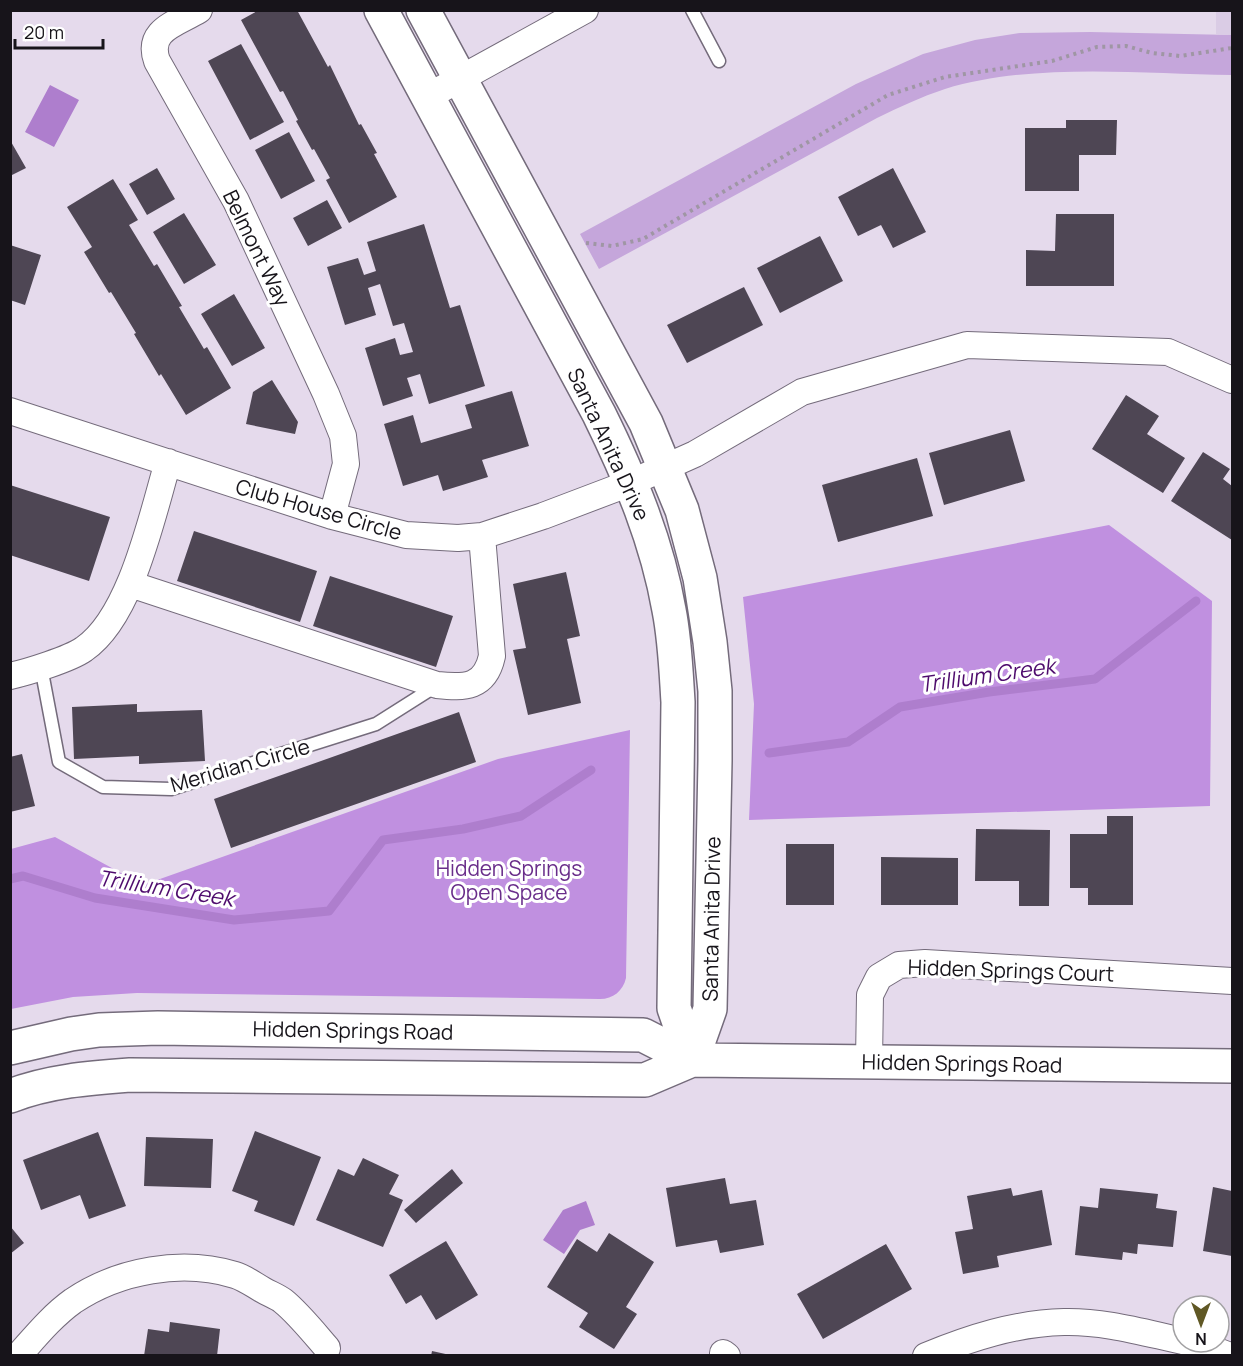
<svg xmlns="http://www.w3.org/2000/svg" width="1243" height="1366" viewBox="0 0 1243 1366" font-family="Manrope,sans-serif">
	<style>
		.built { fill: #dacce5 }
		.green { fill: #c5a6db }
		.forest { fill: #c090e0 }
		.water { fill: #ae7ecd }
		.lines { fill: none; stroke-linecap: round; stroke-linejoin: round }
		.stream { stroke: #ae7ecd; stroke-width: 9 }
		.building { fill: #4e4654 }
		.lane-casing { stroke: #746b7b; stroke-width: 15 }
		.street-casing { stroke: #746b7b; stroke-width: 28 }
		.secondary-casing { stroke: #746b7b; stroke-width: 36 }
		.path { stroke: #9f96a4; stroke-width: 4; stroke-dasharray: 3 4.5; stroke-linecap: butt }
		.lane { stroke: #fff; stroke-width: 12 }
		.street { stroke: #fff; stroke-width: 26 }
		.secondary { stroke: #fff; stroke-width: 33 }
		.labels { text-anchor: middle; dominant-baseline: central; stroke-width: 6; stroke-linejoin: round; paint-order: stroke }
		.street-label { font-size: 21px; fill: #17141a; stroke: #fff }
		.park-label { font-size: 21px; fill: #692d8a; stroke: #fff }
		.water-label { font-size: 22px; font-style: italic; fill: #4e0b6d; stroke: #fff }
	</style>
	<rect width="100%" height="100%" fill="#e5daec"/>
	<!-- built -->
	<path class="built" d="M1216,11H1232V35L1216,34Z"/>
	<!-- green -->
	<path class="green" d="M1090,32L1232,35V75C1141,74 1033,62 945,89C921,97 899,107 877,118L599,269L580,234L856,84L923,54L975,40L1020,33Z"/>
	<!-- forest -->
	<path class="forest" d="M1109,525L1212,601L1210,806L749,820L754,704L743,597Z
		M630,730L626,978C623,991 613,999 600,999L137,993L73,997L11,1009V849L55,837L143,885L498,759Z"/>
	<!-- water -->
	<path class="water" d="M50,85L79,100L54,147L25,132Z
		M586,1201L595,1225L580,1230L564,1254L543,1240L563,1210Z"/>
	<g class="lines">
		<!-- stream -->
		<path class="stream" d="M769,753L848,742L900,707L989,692L1095,679L1196,601
			M10,879L23,876L95,898L234,920L329,911L383,840L463,829L521,816L591,770"/>
	</g>
	<!-- building -->
	<path class="building" d="M259,10H297L328,67L330,65L359,125L361,124L377,153L374,154L397,197L349,223L326,180L330,178L314,149L312,150L296,121L298,120L283,91L280,92L241,20Z
		M241,44L284,122L250,140L208,61Z
		M1066,120H1117L1116,155H1079V191H1025V128H1066Z
		M289,132L315,181L281,199L255,150Z
		M10,140L26,168L10,176Z
		M157,168L175,199L147,215L129,184Z
		M893,168L926,232L893,248L881,225L858,236L838,197Z
		M113,179L138,220L129,225L154,266L157,264L182,306L179,307L204,349L207,347L231,388L186,415L161,374L159,376L134,334L136,333L111,292L109,293L84,252L92,247L67,207Z
		M327,200L342,228L308,246L293,218Z
		M184,213L216,265L184,284L153,232Z
		M1056,214H1114V286H1026V250L1055,251Z
		M424,224L450,308L460,305L485,386L429,404L420,374L407,378L413,396L383,406L365,348L395,338L400,355L413,352L404,323L393,326L380,284L368,288L376,315L345,325L327,267L358,258L364,275L376,271L367,242Z
		M820,236L843,281L780,313L757,268Z
		M10,245L41,255L25,305L10,300Z
		M744,287L763,325L687,363L667,325Z
		M234,294L265,348L232,366L201,314Z
		M272,380L298,422L295,434L246,424L253,392Z
		M512,391L529,446L482,460L488,477L443,491L438,475L403,486L384,424L413,415L421,443L472,428L465,405Z
		M1126,395L1159,416L1147,434L1185,458L1163,493L1092,449Z
		M1010,430L1025,481L944,505L929,453Z
		M1203,452L1230,469L1223,479L1232,486V540L1171,501Z
		M917,458L933,516L838,542L822,485Z
		M10,485L110,517L89,581L10,555Z
		M194,531L317,571L300,622L177,581Z
		M566,572L580,636L567,639L581,703L528,715L513,650L526,648L513,584Z
		M330,576L453,616L436,667L313,626Z
		M137,704V712L202,710L205,761L139,764V756L74,759L72,707Z
		M459,712L476,762L231,848L214,799Z
		M22,754L35,806L10,812V757Z
		M1107,816H1133V905H1088V888H1070V834H1107Z
		M976,829L1050,830L1049,906H1019V881H975Z
		M786,844H834V905H786Z
		M881,857L958,858V905H881Z
		M255,1131L321,1157L294,1226L254,1211L258,1201L232,1191Z
		M98,1132L126,1206L89,1219L80,1195L41,1210L23,1160Z
		M146,1137L213,1139L211,1188L144,1186Z
		M363,1158L399,1175L389,1194L403,1200L383,1247L316,1220L338,1169L354,1176Z
		M452,1169L463,1183L416,1223L404,1210Z
		M725,1178L730,1204L756,1200L764,1245L720,1253L717,1240L676,1247L666,1188Z
		M1213,1187L1232,1191V1256L1203,1251Z
		M1011,1188L1013,1196L1042,1190L1052,1245L997,1256L999,1267L963,1274L955,1232L973,1229L967,1196Z
		M1100,1188L1158,1194L1156,1208L1177,1211L1173,1247L1138,1244L1137,1254L1123,1252L1122,1260L1075,1255L1080,1206L1098,1208Z
		M10,1226L24,1243L10,1254Z
		M609,1233L654,1262L626,1307L637,1314L614,1349L579,1327L588,1313L547,1287L577,1239L597,1252Z
		M446,1241L478,1295L436,1320L421,1295L406,1304L389,1275Z
		M886,1244L912,1289L823,1339L797,1294Z
		M170,1322L220,1329L217,1356H144L148,1329L169,1332Z
		M432,1351L450,1355V1356H431Z"/>
	<g class="lines">
		<defs>
			<path id="lane" d="M692,10L719,61
				M41,667L59,762L103,787L171,789L376,724L436,686"/>
			<path id="street" d="M199,10C176,24 146,30 157,61L236,201L326,394L343,436L346,464L332,516
				M427,97L585,10
				M10,411L332,516L406,535L458,538L482,536L543,516L630,483L695,454L802,392L967,345L1168,352L1232,380
				M130,584L437,685C465,688 485,688 492,656L482,536
				M10,676C28,672 70,659 84,649C131,617 152,516 168,462
				M869,1062L870,995L879,977L899,965L925,963L1232,981
				M1186,1342L1204,1346L1230,1356
				M723,1353L727,1356
				M18,1356C35,1337 52,1316 73,1301C119,1270 182,1259 235,1275C245,1278 254,1285 263,1290C270,1294 278,1297 283,1301C298,1313 314,1333 327,1348
				M926,1356C970,1338 1016,1323 1064,1322C1104,1321 1145,1333 1183,1341"/>
			<path id="secondary" d="M381,10L599,414C630,477 657,541 669,610C675,640 676,671 678,702L674,1008L692,1060
				M423,10L646,423L682,510L700,578L710,642L715,691V761L710,1009L692,1060
				M10,1048L71,1034L99,1030L158,1028L643,1035L692,1060L1232,1066
				M10,1096C49,1081 89,1078 130,1075L645,1080L692,1060"/>
		</defs>
		<!-- lane casing -->
		<use href="#lane" class="lane-casing"/>
		<!-- street casing -->
		<use href="#street" class="street-casing"/>
		<!-- secondary casing -->
		<use href="#secondary" class="secondary-casing"/>
		<!-- path -->
		<path class="path" d="M586,243L612,246L643,239L888,95L945,77L1052,61L1097,47L1126,46L1152,53L1180,56L1232,48"/>
		<!-- lane -->
		<use href="#lane" class="lane"/>
		<!-- street -->
		<use href="#street" class="street"/>
		<!-- secondary -->
		<use href="#secondary" class="secondary"/>
	</g>
	<g class="labels">
		<!-- street labels -->
		<g class="street-label">
			<text transform="translate(257 248) rotate(64)">Belmont Way</text>
			<text transform="translate(609 444) rotate(65)">Santa Anita Drive</text>
			<text transform="translate(319 509) rotate(16)">Club House Circle</text>
			<text transform="translate(240 765) rotate(-16)">Meridian Circle</text>
			<text transform="translate(711 919) rotate(-89)">Santa Anita Drive</text>
			<text transform="translate(1011 970) rotate(2)">Hidden Springs Court</text>
			<text transform="translate(353 1030) rotate(1)">Hidden Springs Road</text>
			<text transform="translate(962 1063) rotate(1)">Hidden Springs Road</text>
		</g>
		<!-- park labels -->
		<g class="park-label">
			<text x="509" y="868">Hidden Springs<tspan x="509" dy="24">Open Space</tspan></text>
		</g>
		<!-- water labels -->
		<g class="water-label">
			<text transform="translate(987 675) rotate(-8)">Trillium Creek</text>
			<text transform="translate(166 888) rotate(9)">Trillium Creek</text>
		</g>
	</g>
	<!-- border -->
	<rect width="1243" height="1366" fill="none" stroke="#17141a" stroke-width="24"/>
	<!-- north arrow -->
	<g transform="translate(1201 1324) rotate(180)"><circle r="28" fill="#ffffff" stroke="#a2a1a3" stroke-width="1.5"/>
	<path d="M0-4.5L10 22L0 15L-10 22Z" fill="#605825"/>
	<text y="-9" font-size="16" font-weight="bold" text-anchor="middle" fill="#17141a">N</text>
	</g>
	<!-- scale -->
	<path d="M15 39v9h88v-9" fill="none" stroke="#17141a" stroke-width="3"/>
	<text x="24" y="39" font-size="18" fill="#17141a" stroke="#ffffff" stroke-width="4.5" paint-order="stroke">20 m</text>
</svg>
